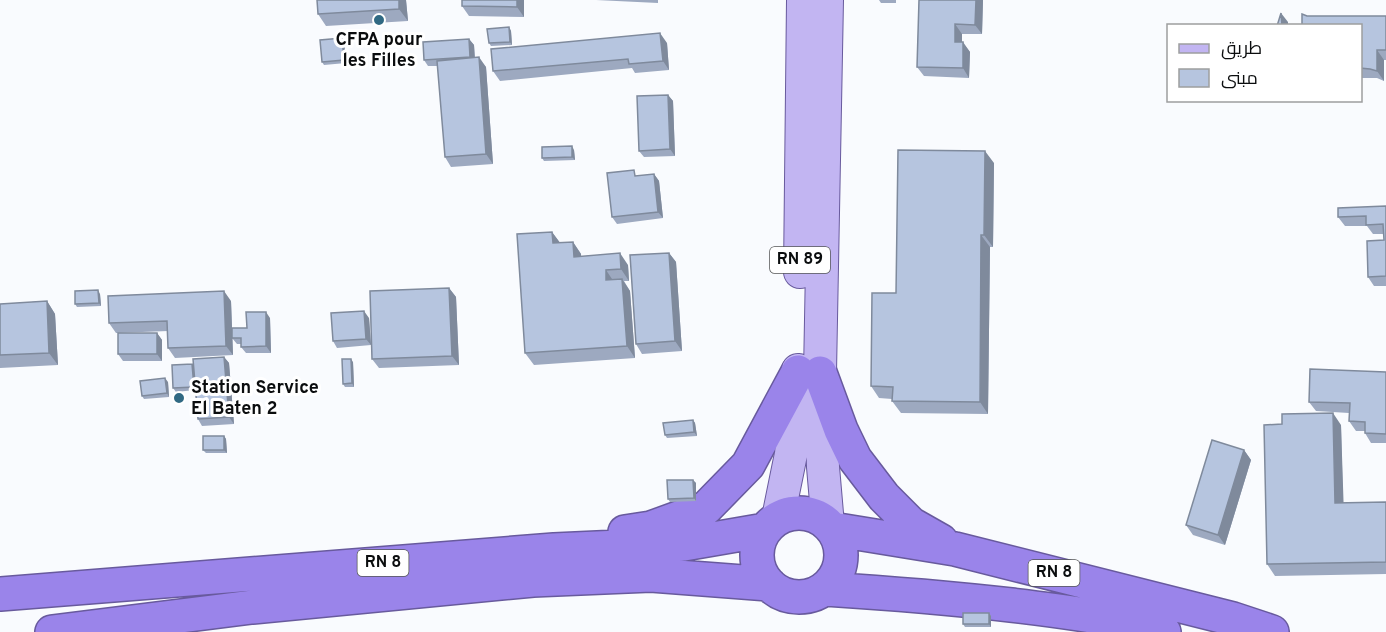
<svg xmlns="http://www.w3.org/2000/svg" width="1386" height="632" viewBox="0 0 1386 632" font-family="Overpass,Cairo,sans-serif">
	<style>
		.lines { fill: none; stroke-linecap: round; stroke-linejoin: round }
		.major-casing { stroke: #685a9d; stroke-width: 34 }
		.highway-casing { stroke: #685a9d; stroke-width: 36 }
		.major { stroke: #c2b5f2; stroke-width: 32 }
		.highway { stroke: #9a84ea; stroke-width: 33 }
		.wall { fill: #9da9c0 }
		.shaded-wall { fill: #7f8a9c }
		.building { fill: #b6c5df; stroke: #7f8a9c; stroke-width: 1.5 }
		.poi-dot { fill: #306983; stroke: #fff; stroke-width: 2 }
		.labels { text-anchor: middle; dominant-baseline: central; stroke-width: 6; stroke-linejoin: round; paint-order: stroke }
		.shield { fill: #fff; stroke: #545656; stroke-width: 1.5 }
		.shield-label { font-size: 16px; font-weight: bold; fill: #0b0d0e }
		.poi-label { font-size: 18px; font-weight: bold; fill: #0b0d0e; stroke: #fff }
	</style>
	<rect width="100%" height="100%" fill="#f9fbfe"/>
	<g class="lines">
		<defs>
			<path id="major" d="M827,0L820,373L823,467L828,525
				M800,272L803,0
				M778,518L791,454L798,370"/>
			<path id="highway" d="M820,373L841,430L855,459L884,497L911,524L941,541
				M757 555a42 42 0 1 1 84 0a42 42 0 1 1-84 0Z
				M832,529L955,549L1233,619L1272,632
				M625,532L651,528L706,508L748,465L798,372
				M825,589C887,593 949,598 1011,605C1062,611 1115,618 1164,632
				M0,594L554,550L684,544L765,530
				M52,632L252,607L533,580L651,575L769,584"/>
		</defs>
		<!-- major casing -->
		<use href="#major" class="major-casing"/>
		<!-- highway casing -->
		<use href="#highway" class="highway-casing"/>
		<!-- major -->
		<use href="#major" class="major"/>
		<!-- highway -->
		<use href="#highway" class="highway"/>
	</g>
	<!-- wall -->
	<path class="wall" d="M406,0L408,21L326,26L318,14Z
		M524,0V17L469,16L462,6Z
		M596,0H658V3Z
		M879,0H896V3H881Z
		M919,0H983L982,34H962V42L970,52L969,78L924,76L917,67Z
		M1307,16H1386V60H1384V81L1377,78H1360V26Z
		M509,27L511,31L512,45L491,46L489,43Z
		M342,38L344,41L346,63L324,65L322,62Z
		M469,39L474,45L475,58L486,67L493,164L451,167L445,157L438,66H428L424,60Z
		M667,43L669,70L635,73L632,68L500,81L493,71Z
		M668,95L673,101L675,156L644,157L639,151Z
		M574,150L575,160L544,161L542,158Z
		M994,163L993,247H990L988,414L901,413L892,401V399L879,398L871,386L896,293Z
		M654,174L659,181L663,218L617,224L612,217L638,176Z
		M1386,206V286H1374L1368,277L1384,240V234H1373L1367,226H1345L1338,217Z
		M552,232L560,243L573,242L581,254V256L628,265L629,281H624L630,291L635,358L534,365L525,353Z
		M669,253L676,262L682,351L642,354L636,344Z
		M449,288L456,297L459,365L379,368L372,359Z
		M100,294L101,306L77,307L75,304Z
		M47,301L55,314L58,365L0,368V304Z
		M231,301L233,355L175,358L168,348V331L116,333L109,323Z
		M270,318L271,353H246L241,347V344H237L232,338L247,328Z
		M369,318L371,345L337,348L333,341Z
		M157,333L162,340V361H123L118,354Z
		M224,357L229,363L234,424L202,426L198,419L195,390L176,392L173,388L192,364L193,366Z
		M353,362L354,387H345L343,384Z
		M1386,372V443H1371L1365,433V431H1356L1349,421V413L1316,411L1309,402Z
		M168,382L169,397L144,399L142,396Z
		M693,420L695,423L697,436L667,438L665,435Z
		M1341,425L1343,503L1386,502V574L1275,576L1267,564Z
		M224,436L226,439L227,453H206L203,450Z
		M1244,450L1251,460L1225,545L1193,535L1186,525Z
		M693,480L696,483V501L670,502L668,499Z
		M989,613L991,616V627H965L963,624Z"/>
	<!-- shaded-wall -->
	<path class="shaded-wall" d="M399,0H406L408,21L399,9Z
		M517,0H524V17L517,7Z
		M976,0H983L982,34L975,25Z
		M1281,13L1288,22V26H1282Z
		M955,24L962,34V52L955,42Z
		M509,27L511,31L512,45L510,42Z
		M660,33L667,43L669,70L663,61Z
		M342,38L344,41L346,63L344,60Z
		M469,39L474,45L475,63L470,57Z
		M963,42L970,52L969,78L963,68Z
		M1377,50L1384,60V81L1377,71Z
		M479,57L486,67L493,164L486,154Z
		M668,95L673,101L675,156L670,149Z
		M572,146L574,150L575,160L572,157Z
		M985,151L994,163L993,247L984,235Z
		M654,174L659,181L663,218L658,212Z
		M552,232L561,244L553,243Z
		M981,235L990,247L988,414L980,402Z
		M573,242L581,254L582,269L574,257Z
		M620,253L628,265L629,281L621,269Z
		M669,253L676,262L682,351L675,341Z
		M606,270L614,282L606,280Z
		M622,279L630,291L635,358L627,346Z
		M449,288L456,297L459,365L452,356Z
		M98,290L100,294L101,306L99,303Z
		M224,291L231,301L233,355L226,346Z
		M47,301L55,314L58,365L49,353Z
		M364,311L369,318L371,345L366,339Z
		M266,312L270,318L271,353L266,346Z
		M157,333L162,340V361L157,354Z
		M224,357L229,363L234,424L229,417Z
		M351,359L353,362L354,387L352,383Z
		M165,378L168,382L169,397L167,393Z
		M1333,413L1341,425L1344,516L1335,503Z
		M693,420L695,423L697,436L694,432Z
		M224,436L226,439L227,453L224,450Z
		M1244,450L1251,460L1225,545L1218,535Z
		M693,480L696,483V501L694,498Z
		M989,613L991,616V627L989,624Z"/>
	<!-- building -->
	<path class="building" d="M317,0H399V9L318,14Z
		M462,0H517V7L462,6Z
		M919,0H976L975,25L955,24V42H963V68L917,67Z
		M1281,13L1282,26H1277Z
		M1302,14L1307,16H1386V50H1377V71L1370,69L1360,68V26H1302Z
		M509,27L510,42L489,43L487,29Z
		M660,33L663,61L629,64L628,59L493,71L491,49Z
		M342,38L344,60L322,62L320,40Z
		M469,39L470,57L424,60L423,42Z
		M479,57L486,154L445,157L437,61Z
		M668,95L670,149L639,151L637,96Z
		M572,146V157L542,158V147Z
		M898,150L985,151L984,235H981L980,402L892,401L893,387L871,386L872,293H896Z
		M634,170L635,176L654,174L658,212L612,217L607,173Z
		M1386,206V276L1368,277L1367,241L1384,240L1383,224L1366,225V216L1338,217V208Z
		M552,232L553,243L573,242L574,257L620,253L621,269L606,270V280L622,279L627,346L525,353L517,234Z
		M669,253L675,341L636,344L630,255Z
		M449,288L452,356L372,359L370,291Z
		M98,290L99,303L75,304V291Z
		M224,291L226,346L168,348L167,321L109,323L108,296Z
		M47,301L49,353L0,355V304Z
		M364,311L366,339L333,341L331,313Z
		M246,312H266V346L241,347V338H232V328H247Z
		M118,333H157V354H118Z
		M224,357L229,417L198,419L193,359Z
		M342,359H351L352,383L343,384Z
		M192,364L194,387L173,388L172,365Z
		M1310,369L1386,372V434L1365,433V422L1349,421L1350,403L1309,402Z
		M165,378L167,393L142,396L140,381Z
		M1333,413L1335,503L1386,502V562L1267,564L1264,425L1282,424V414Z
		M693,420L694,432L665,435L663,423Z
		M203,436H224V450H203Z
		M1212,440L1244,450L1218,535L1186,525Z
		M667,480H693L694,498L668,499Z
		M963,613H989V624H963Z"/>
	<!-- markers -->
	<g class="poi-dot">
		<circle cx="379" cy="20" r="6"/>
		<circle cx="179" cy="398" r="6"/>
	</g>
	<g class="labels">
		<!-- shield labels -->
		<g class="shield">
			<rect x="770" y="247" width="60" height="26" rx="4.5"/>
			<rect x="357.5" y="550" width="51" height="26" rx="4.5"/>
			<rect x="1028.5" y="560" width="51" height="26" rx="4.5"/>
		</g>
		<g class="shield-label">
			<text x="800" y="260">RN 89</text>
			<text x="383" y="563">RN 8</text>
			<text x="1054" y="573">RN 8</text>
		</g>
		<!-- poi labels -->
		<g class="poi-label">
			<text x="379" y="40">CFPA pour<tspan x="379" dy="21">les Filles</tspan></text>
			<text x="191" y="388" text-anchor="start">Station Service<tspan x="191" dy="21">El Baten 2</tspan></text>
		</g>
	</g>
	<!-- legend -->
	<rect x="1167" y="24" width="195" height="78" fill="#ffffff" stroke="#9d9e9f" stroke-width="1.5"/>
	<rect x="1179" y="44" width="30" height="9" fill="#c2b5f2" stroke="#9d9e9f" stroke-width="1.5"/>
	<text x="1221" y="54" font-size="18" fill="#0b0d0e">طريق</text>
	<rect x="1179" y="69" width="30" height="18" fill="#b6c5df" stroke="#9d9e9f" stroke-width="1.5"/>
	<text x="1221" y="84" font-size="18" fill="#0b0d0e">مبنى</text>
</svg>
